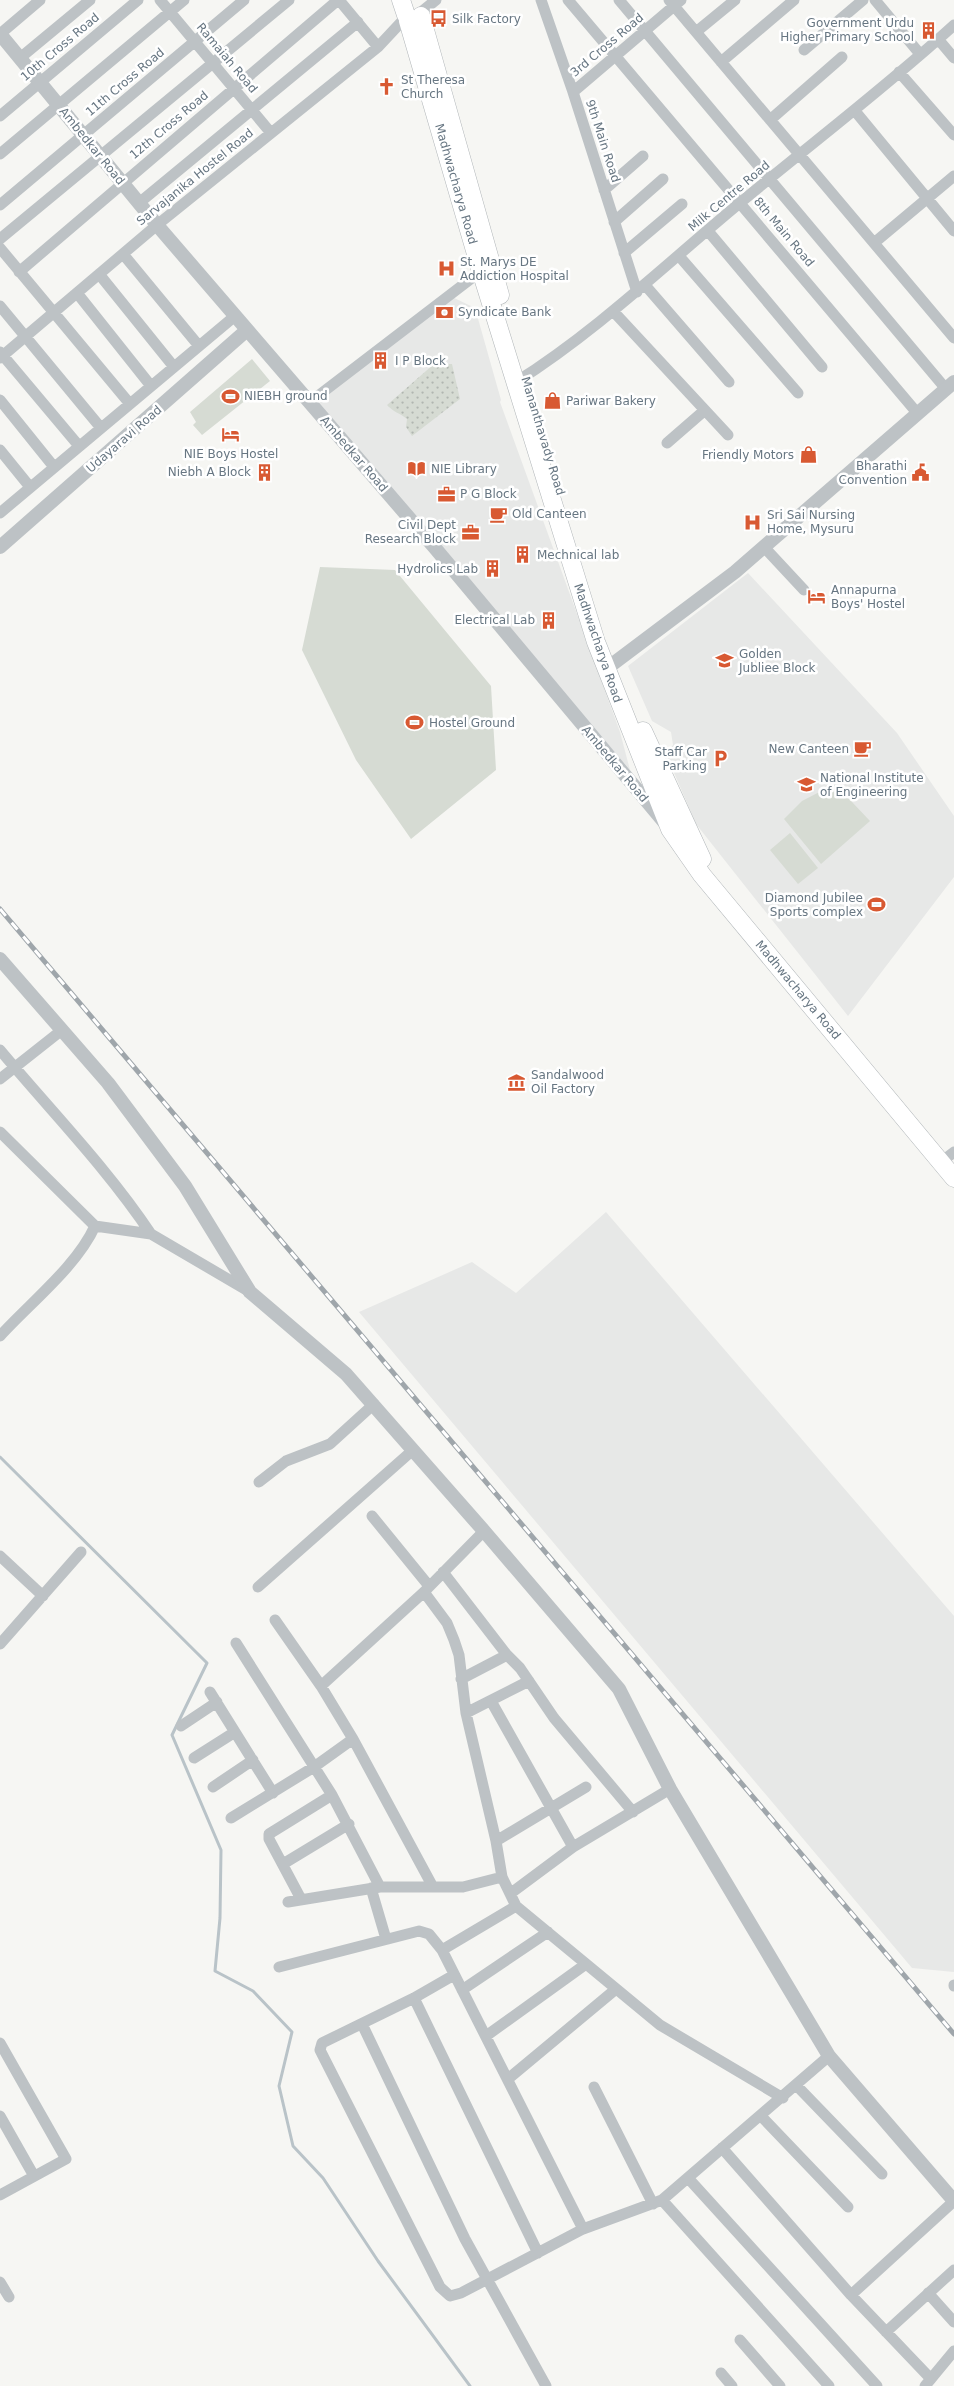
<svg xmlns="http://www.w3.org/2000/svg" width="954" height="2386" viewBox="0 0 954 2386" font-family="'DejaVu Sans',sans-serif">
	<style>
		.built { fill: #e7e8e7 }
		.grass { fill: #d6dbd3 }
		.garden { fill: url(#garden-dots) }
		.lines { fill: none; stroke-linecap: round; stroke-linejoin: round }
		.stream { stroke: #b9c3c8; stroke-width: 3 }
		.primary-casing { stroke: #b1b6b9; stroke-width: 19 }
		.minor { stroke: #bdc2c5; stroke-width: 11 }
		.tertiary { stroke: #bdc2c5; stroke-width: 14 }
		.primary { stroke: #fff; stroke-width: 18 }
		.rail-casing { stroke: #9fa6ab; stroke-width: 5 }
		.rail { stroke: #fff; stroke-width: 3; stroke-dasharray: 9; stroke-linecap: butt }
		.labels { text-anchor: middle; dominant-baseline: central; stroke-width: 5; stroke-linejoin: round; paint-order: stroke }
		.poi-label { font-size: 12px; fill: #677682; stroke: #fff; text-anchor: start }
		.street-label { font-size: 12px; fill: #677682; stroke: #fff }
	</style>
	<defs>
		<pattern id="garden-dots" width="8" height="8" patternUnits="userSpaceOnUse" patternTransform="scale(1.25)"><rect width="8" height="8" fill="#d6dbd3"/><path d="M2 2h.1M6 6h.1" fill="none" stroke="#b1b6b1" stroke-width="1.8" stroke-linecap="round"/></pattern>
	</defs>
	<rect width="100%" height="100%" fill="#f6f6f3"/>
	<!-- built -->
	<path class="built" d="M448,295L475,308L501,400L500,402L620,732L630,770L437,546L317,400Z
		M748,573L897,733L954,816V877L848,1016L696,824L666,754L673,745L671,732L652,721L628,666Z
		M606,1212L954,1616V1972L912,1968L359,1312L472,1262L516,1293Z"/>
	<!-- grass -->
	<path class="grass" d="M252,359L270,381L202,435L193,425L196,422L190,412Z
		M320,567L395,570L491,686L496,770L411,839L356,760L302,650Z
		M835,784L870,821L821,864L784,819L802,801Z
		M790,833L818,868L798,884L770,850Z"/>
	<!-- garden -->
	<path class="garden" d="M434,364H452L460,399L412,436L406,427L407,419C400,413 393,412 387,405Z"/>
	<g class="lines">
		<!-- stream -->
		<path class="stream" d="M0,1457L207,1663L172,1735L221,1850L220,1918L215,1971L253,1991L292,2032L279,2086L293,2146L323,2178L378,2261L470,2386"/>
		<defs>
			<path id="primary" d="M401,0L406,15
				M421,16L500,295
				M408,21L481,271L596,642L670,829L702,875L954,1178
				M643,731L702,859"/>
		</defs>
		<!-- primary casing -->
		<use href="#primary" class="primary-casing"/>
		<!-- minor -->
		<path class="minor" d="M160,0L271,133
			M339,0L378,47
			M541,0L573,92L637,292
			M568,0L918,414
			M619,0L946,389
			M669,0L954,338
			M875,0L920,54
			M420,13L436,0
			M696,32L735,0
			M0,34L40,0
			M938,39L954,58
			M804,50L863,0
			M20,58L90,0
			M721,62L794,0
			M899,72L954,135
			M573,92L681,0
			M855,111L954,231
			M0,116L138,0
			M770,120L842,57
			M0,154L184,0
			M604,190L643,156
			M139,203L358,22
			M0,205L244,0
			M614,222L663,179
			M708,231L822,367
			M0,239L289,0
			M874,243L954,176
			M0,248L130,404
			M624,253L682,204
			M123,254L199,346
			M679,256L798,393
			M19,272L338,0
			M99,274L174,367
			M645,285L729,382
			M77,293L151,386
			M0,306L101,428
			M613,311L728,435
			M0,352L79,446
			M0,358L157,225L378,47L406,17
			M516,382C597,331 667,263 741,202C812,143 886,87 954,25
			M0,400L54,467
			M310,402L485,268
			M667,443L705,410
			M0,450L30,487
			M0,513L235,316
			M764,547L804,590
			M0,1050C51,1111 107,1168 151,1234
			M0,1079L62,1030
			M0,1132L95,1226L151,1234L250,1292
			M941,1162L954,1152
			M0,1336C30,1303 77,1266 95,1226
			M259,1482L286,1461L330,1444L374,1404
			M372,1516L429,1586
			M0,1556L43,1596
			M443,1572L507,1655L520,1668L554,1718L633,1812
			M258,1587L413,1450
			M424,1592L447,1623L454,1640L459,1655L466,1713L496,1841L502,1877L516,1906L660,2025L783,2098
			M275,1620L321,1686L353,1739L433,1887H463L502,1877
			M236,1643L332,1795L380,1887
			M0,1644L81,1552
			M461,1679L507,1655
			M321,1686L424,1592L484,1531
			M210,1692L273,1793
			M491,1701L573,1847
			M466,1713L529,1681
			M181,1726L217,1702
			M194,1758L235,1732
			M213,1787L253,1760
			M231,1818L314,1767L353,1739
			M496,1841L586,1787
			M283,1864L349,1824
			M371,1888L386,1939
			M511,1893L573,1847L670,1789
			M301,1899L269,1839V1834L332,1795
			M288,1902L380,1887H433
			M516,1906L442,1950L583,2229
			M279,1967L419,1931L429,1934L442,1950
			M454,1975L414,1998L322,2043L320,2050L431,2269L440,2287L450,2296L461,2293L583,2229L662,2200L829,2056
			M954,1985V1986
			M462,1990L548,1932
			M414,1998L538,2253
			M362,2024L465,2239L546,2386
			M486,2036L586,1964
			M0,2043L66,2159L0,2195
			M508,2079L616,1989
			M797,2086L882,2174
			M594,2087L653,2204
			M0,2116L34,2176
			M761,2116L848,2207
			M722,2148L851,2295L931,2379
			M688,2178L877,2386
			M662,2200L829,2386
			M0,2282L9,2297
			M928,2293L954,2322
			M851,2295L954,2201
			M886,2332L954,2270
			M740,2340L780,2386
			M721,2373L732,2386
			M925,2386L954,2351"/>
		<!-- tertiary -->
		<path class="tertiary" d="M0,34L157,225L435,548L665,823
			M0,547L247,330
			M606,669L735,572L954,382
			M0,959L108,1083L185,1186L250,1292L346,1374L484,1531L619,1689L670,1789L829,2056L954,2201"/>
		<!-- primary -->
		<use href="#primary" class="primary"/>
		<defs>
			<path id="rail" d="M0,909L954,2034"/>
		</defs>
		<!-- rail casing -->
		<use href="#rail" class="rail-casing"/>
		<!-- rail -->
		<use href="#rail" class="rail"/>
	</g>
	<!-- icons -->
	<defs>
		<symbol id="bus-bare" viewBox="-9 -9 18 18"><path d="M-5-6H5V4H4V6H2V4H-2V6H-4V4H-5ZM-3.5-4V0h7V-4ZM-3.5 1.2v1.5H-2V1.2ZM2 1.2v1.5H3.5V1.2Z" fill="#d85932" stroke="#fff" stroke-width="2.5" paint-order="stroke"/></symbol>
		<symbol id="building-bare" viewBox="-9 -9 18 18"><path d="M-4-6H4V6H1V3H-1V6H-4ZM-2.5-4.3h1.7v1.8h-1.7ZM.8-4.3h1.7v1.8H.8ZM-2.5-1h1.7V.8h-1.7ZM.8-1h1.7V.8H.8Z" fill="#d85932" stroke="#fff" stroke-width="2.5" paint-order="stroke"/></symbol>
		<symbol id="church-bare" viewBox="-9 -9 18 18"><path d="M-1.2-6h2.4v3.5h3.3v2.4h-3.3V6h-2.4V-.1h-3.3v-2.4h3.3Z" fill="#d85932" stroke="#fff" stroke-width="2.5" paint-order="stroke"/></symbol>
		<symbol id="hospital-bare" viewBox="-9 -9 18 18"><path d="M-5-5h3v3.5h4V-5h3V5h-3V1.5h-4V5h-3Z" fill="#d85932" stroke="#fff" stroke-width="2.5" paint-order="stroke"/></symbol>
		<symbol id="bank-bare" viewBox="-9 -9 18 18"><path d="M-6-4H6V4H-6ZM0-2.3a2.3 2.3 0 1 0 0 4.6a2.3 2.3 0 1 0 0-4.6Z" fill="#d85932" stroke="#fff" stroke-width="2.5" paint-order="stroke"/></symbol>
		<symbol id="stadium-bare" viewBox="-9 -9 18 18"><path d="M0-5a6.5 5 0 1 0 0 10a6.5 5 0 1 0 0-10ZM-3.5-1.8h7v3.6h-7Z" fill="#d85932" stroke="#fff" stroke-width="2.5" paint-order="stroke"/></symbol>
		<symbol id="shop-bare" viewBox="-9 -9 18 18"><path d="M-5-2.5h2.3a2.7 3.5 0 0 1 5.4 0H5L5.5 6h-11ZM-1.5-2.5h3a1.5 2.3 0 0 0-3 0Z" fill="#d85932" stroke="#fff" stroke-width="2.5" paint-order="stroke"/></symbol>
		<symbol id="hotel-bare" viewBox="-9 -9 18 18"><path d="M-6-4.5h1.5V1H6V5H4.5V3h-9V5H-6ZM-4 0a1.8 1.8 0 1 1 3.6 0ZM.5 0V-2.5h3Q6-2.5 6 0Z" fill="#d85932" stroke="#fff" stroke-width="2.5" paint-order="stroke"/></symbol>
		<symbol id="library-bare" viewBox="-9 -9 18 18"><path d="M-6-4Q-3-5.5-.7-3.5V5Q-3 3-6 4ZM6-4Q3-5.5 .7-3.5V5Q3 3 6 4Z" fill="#d85932" stroke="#fff" stroke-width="2.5" paint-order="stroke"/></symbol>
		<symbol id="civic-bare" viewBox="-9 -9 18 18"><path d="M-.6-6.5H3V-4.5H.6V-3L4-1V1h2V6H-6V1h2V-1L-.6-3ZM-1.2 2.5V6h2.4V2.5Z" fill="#d85932" stroke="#fff" stroke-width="2.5" paint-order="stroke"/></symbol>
		<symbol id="office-bare" viewBox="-9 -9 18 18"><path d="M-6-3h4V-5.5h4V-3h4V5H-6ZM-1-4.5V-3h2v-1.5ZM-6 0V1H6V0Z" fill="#d85932" stroke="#fff" stroke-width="2.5" paint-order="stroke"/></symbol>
		<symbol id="cafe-bare" viewBox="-9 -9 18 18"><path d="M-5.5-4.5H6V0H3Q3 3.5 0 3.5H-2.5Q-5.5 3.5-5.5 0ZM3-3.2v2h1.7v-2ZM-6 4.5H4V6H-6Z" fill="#d85932" stroke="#fff" stroke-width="2.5" paint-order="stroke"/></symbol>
		<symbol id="university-bare" viewBox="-9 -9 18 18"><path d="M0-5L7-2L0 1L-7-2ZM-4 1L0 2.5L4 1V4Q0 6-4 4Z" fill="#d85932" stroke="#fff" stroke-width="2.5" paint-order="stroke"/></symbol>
		<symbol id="parking-bare" viewBox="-9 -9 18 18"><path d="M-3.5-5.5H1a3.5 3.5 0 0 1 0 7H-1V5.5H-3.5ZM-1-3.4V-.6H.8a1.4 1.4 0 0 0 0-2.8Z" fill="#d85932" stroke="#fff" stroke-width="2.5" paint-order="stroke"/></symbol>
		<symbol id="museum-bare" viewBox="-9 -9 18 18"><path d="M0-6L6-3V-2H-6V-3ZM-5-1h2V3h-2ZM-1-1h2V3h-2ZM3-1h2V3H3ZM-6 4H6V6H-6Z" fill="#d85932" stroke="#fff" stroke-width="2.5" paint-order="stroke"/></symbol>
	</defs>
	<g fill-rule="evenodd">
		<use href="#bus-bare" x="426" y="6" width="25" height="25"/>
		<use href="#building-bare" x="916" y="18" width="25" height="25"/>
		<use href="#church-bare" x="374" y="74" width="25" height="25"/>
		<use href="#hospital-bare" x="434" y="256" width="25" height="25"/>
		<use href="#bank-bare" x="432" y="300" width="25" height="25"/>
		<use href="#building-bare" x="368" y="348" width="25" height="25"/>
		<use href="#stadium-bare" x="218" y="384" width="25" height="25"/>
		<use href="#shop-bare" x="540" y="388" width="25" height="25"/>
		<use href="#hotel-bare" x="218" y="422" width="25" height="25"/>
		<use href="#shop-bare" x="796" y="442" width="25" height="25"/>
		<use href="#library-bare" x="404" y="456" width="25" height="25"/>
		<use href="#building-bare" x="252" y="460" width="25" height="25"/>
		<use href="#civic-bare" x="908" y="460" width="25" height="25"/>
		<use href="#office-bare" x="434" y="482" width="25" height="25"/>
		<use href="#cafe-bare" x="486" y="502" width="25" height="25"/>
		<use href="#hospital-bare" x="740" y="510" width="25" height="25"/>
		<use href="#office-bare" x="458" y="520" width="25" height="25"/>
		<use href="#building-bare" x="510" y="542" width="25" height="25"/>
		<use href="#building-bare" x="480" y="556" width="25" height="25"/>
		<use href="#hotel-bare" x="804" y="584" width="25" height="25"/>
		<use href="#building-bare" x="536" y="608" width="25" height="25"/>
		<use href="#university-bare" x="712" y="648" width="25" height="25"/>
		<use href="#stadium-bare" x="402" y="710" width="25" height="25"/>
		<use href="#cafe-bare" x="850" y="736" width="25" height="25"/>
		<use href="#parking-bare" x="708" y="746" width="25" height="25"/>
		<use href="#university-bare" x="794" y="772" width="25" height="25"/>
		<use href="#stadium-bare" x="864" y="892" width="25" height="25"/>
		<use href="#museum-bare" x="504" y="1070" width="25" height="25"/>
	</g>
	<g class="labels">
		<!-- poi labels -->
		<g class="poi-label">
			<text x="452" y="19">Silk Factory</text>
			<text x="914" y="23" text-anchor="end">Government Urdu<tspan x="914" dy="14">Higher Primary School</tspan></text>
			<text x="401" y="80">St Theresa<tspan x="401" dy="14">Church</tspan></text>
			<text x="460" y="262">St. Marys DE<tspan x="460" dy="14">Addiction Hospital</tspan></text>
			<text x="458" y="312">Syndicate Bank</text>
			<text x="395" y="361">I P Block</text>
			<text x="244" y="396">NIEBH ground</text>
			<text x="566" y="401">Pariwar Bakery</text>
			<text x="231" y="454" text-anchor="middle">NIE Boys Hostel</text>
			<text x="794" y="455" text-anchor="end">Friendly Motors</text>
			<text x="907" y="466" text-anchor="end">Bharathi<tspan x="907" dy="14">Convention</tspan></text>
			<text x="431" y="469">NIE Library</text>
			<text x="251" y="472" text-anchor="end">Niebh A Block</text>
			<text x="460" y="494">P G Block</text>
			<text x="512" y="514">Old Canteen</text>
			<text x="767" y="515">Sri Sai Nursing<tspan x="767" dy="14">Home, Mysuru</tspan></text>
			<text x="456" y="525" text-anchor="end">Civil Dept<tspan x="456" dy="14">Research Block</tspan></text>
			<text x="537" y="555">Mechnical lab</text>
			<text x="478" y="569" text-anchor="end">Hydrolics Lab</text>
			<text x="831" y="590">Annapurna<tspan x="831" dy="14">Boys' Hostel</tspan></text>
			<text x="535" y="620" text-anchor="end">Electrical Lab</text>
			<text x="739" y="654">Golden<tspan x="739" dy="14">Jubliee Block</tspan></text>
			<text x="429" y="723">Hostel Ground</text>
			<text x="849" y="749" text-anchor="end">New Canteen</text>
			<text x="707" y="752" text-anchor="end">Staff Car<tspan x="707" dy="14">Parking</tspan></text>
			<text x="820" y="778">National Institute<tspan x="820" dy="14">of Engineering</tspan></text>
			<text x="863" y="898" text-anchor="end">Diamond Jubilee<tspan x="863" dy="14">Sports complex</tspan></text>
			<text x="531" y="1075">Sandalwood<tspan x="531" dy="14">Oil Factory</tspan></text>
		</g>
		<!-- street labels -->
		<g class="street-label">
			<text transform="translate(607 45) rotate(-40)">3rd Cross Road</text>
			<text transform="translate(60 47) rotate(-40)">10th Cross Road</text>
			<text transform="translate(227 58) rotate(50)">Ramaiah Road</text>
			<text transform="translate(125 82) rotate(-40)">11th Cross Road</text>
			<text transform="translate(169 125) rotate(-40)">12th Cross Road</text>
			<text transform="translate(603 141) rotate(72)">9th Main Road</text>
			<text transform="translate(92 146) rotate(51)">Ambedkar Road</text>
			<text transform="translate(195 177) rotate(-39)">Sarvajanika Hostel Road</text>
			<text transform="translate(456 184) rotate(74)">Madhwacharya Road</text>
			<text transform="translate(729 196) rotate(-40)">Milk Centre Road</text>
			<text transform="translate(784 232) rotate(50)">8th Main Road</text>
			<text transform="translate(543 436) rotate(73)">Mananthavady Road</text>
			<text transform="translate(124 439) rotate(-41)">Udayaravi Road</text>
			<text transform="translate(354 454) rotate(49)">Ambedkar Road</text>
			<text transform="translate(598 643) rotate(71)">Madhwacharya Road</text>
			<text transform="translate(615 764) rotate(50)">Ambedkar Road</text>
			<text transform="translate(798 990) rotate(50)">Madhwacharya Road</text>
		</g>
	</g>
</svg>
